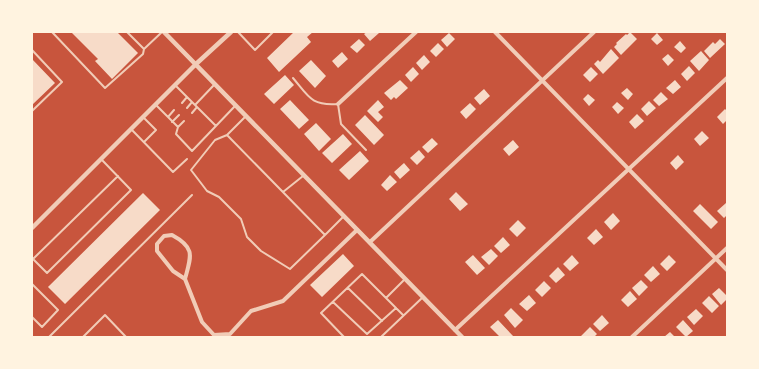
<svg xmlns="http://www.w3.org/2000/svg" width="759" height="369" viewBox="0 0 759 369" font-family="'Source Sans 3',sans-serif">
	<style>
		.building { fill: #f7dbc8 }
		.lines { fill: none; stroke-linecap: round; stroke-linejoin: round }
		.service { stroke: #f1ccb7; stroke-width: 2 }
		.minor { stroke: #f1ccb7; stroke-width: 4 }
		.tertiary { stroke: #f1ccb7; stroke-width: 4.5 }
	</style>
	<rect width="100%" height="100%" fill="#c8553d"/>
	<!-- building -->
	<path class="building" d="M71,32H117L138,53L112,79L95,61L98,59Z
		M294,32H313L307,37L311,42L279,72L267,58Z
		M367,32H378L379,33L370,41L364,34Z
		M630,32L637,39L621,55L614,47L617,44L616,43L626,34L627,35Z
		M449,33L455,39L447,47L441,40Z
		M657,33L663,40L657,45L651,39Z
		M359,39L365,45L357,53L350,47Z
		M720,39L725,44L710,58L704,51L713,42L715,44Z
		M680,41L686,48L681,53L674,47Z
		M438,43L444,49L436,57L430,51Z
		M611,49L619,58L603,74L594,64L598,60L600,62Z
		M701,51L709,60L699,71L690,61Z
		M342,52L348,59L338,68L332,61Z
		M668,54L674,60L668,66L662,59Z
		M424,55L430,62L422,70L416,63Z
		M32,59L55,83L32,105Z
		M311,60L326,76L315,88L299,71Z
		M689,66L695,73L687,81L681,74Z
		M413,67L419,74L411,82L405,75Z
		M591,67L598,74L590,82L583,75Z
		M285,75L294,85L274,104L264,94Z
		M400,80L408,88L396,99L394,97L391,100L384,93Z
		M675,80L681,87L673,94L666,88Z
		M627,88L633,94L628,100L621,93Z
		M484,89L490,96L480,105L474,98Z
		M661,92L668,99L659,106L653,100Z
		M588,94L595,100L589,106L583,99Z
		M290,100L309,120L299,129L280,109Z
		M378,100L384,107L378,112L383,117L378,122L367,111Z
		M649,101L656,108L647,116L641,109Z
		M617,102L624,108L618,114L612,107Z
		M470,103L476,109L466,119L460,112Z
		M725,109L727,111V120L723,124L717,117Z
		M637,114L644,121L635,129L629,122Z
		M365,115L384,135L374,145L355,125Z
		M316,123L331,139L319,151L304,134Z
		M702,131L709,138L700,146L694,139Z
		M343,134L352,144L332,163L322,153Z
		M432,138L438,144L428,153L422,147Z
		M513,140L519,147L509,156L503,149Z
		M419,150L425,157L417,165L410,158Z
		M360,151L369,161L349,180L339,170Z
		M678,155L684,162L676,170L670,163Z
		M404,163L410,170L400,179L394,172Z
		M390,175L397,182L387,191L381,185Z
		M456,192L468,204L460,211L449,199Z
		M143,193L160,210L65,304L48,287Z
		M726,203L727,215L724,218L717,211Z
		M700,204L718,222L711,229L693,211Z
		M613,213L620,221L611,230L604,222Z
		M518,220L526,228L517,237L509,229Z
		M596,229L603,237L594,245L587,238Z
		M503,237L510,245L501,253L494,246Z
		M491,249L498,256L489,265L481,257Z
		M343,254L354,266L322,297L310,285Z
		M473,255L485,268L477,275L465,262Z
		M572,255L579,263L570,271L563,264Z
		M669,255L676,262L667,271L660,264Z
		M653,266L660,274L651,282L644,275Z
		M558,267L565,275L556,283L549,276Z
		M641,280L648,287L639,296L632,288Z
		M544,281L551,288L542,297L535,290Z
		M719,288L727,296V299L721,305L712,294Z
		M630,291L637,299L628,307L621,300Z
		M529,295L536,303L527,311L519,304Z
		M709,296L719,306L712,313L702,303Z
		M511,308L523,320L515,328L504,315Z
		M696,309L703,316L694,325L687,317Z
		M602,315L609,323L600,331L593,324Z
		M498,320L514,337H500L490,327Z
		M683,320L693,331L686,337L676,327Z
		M590,327L597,334L594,337H582L581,336Z
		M670,332L675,337H664Z"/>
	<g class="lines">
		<!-- service -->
		<path class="service" d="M52,32L105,88L143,54L144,49L162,32
			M127,32L144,49
			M238,32L255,50L273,32
			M32,50L62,82L32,111
			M293,78C309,97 311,106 338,104L341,124L366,150
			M176,86L216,126
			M182,103L187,97
			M156,105L178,127L176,134L192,151L235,106
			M195,105L214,85
			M187,108L192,102
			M192,113L197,107
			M143,117L156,130L144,142
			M168,117L174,110
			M245,117L227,135L325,235L343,217
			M172,122L179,115
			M178,127L184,121
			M131,129L173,172L187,159
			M227,135L215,140L191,170L207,191L219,197L241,219L247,237L261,251L290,269L325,235
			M283,192L303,176
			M32,258L47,273L131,190L102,160
			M33,259L118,176
			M32,284L58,310L42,327L32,317
			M348,288L382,321
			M386,298L405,279
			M333,302L367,334L396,308
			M49,337L192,195
			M83,337L105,315L126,337
			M344,337L321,313L362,274L403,315
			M381,337L422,298"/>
		<!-- minor -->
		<path class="minor" d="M495,32L727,270
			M338,104L416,32
			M172,235C196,248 191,256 185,279L173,271L157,251V244L164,236Z
			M370,242L594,32
			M185,279L202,322L214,335L230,334L251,311L283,301L357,230
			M455,330L727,78
			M632,337L727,248"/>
		<!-- tertiary -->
		<path class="tertiary" d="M164,32L462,337
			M32,228L196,64L231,32"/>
	</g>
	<!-- border -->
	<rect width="759" height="369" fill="none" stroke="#fff3e0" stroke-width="66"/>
</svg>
